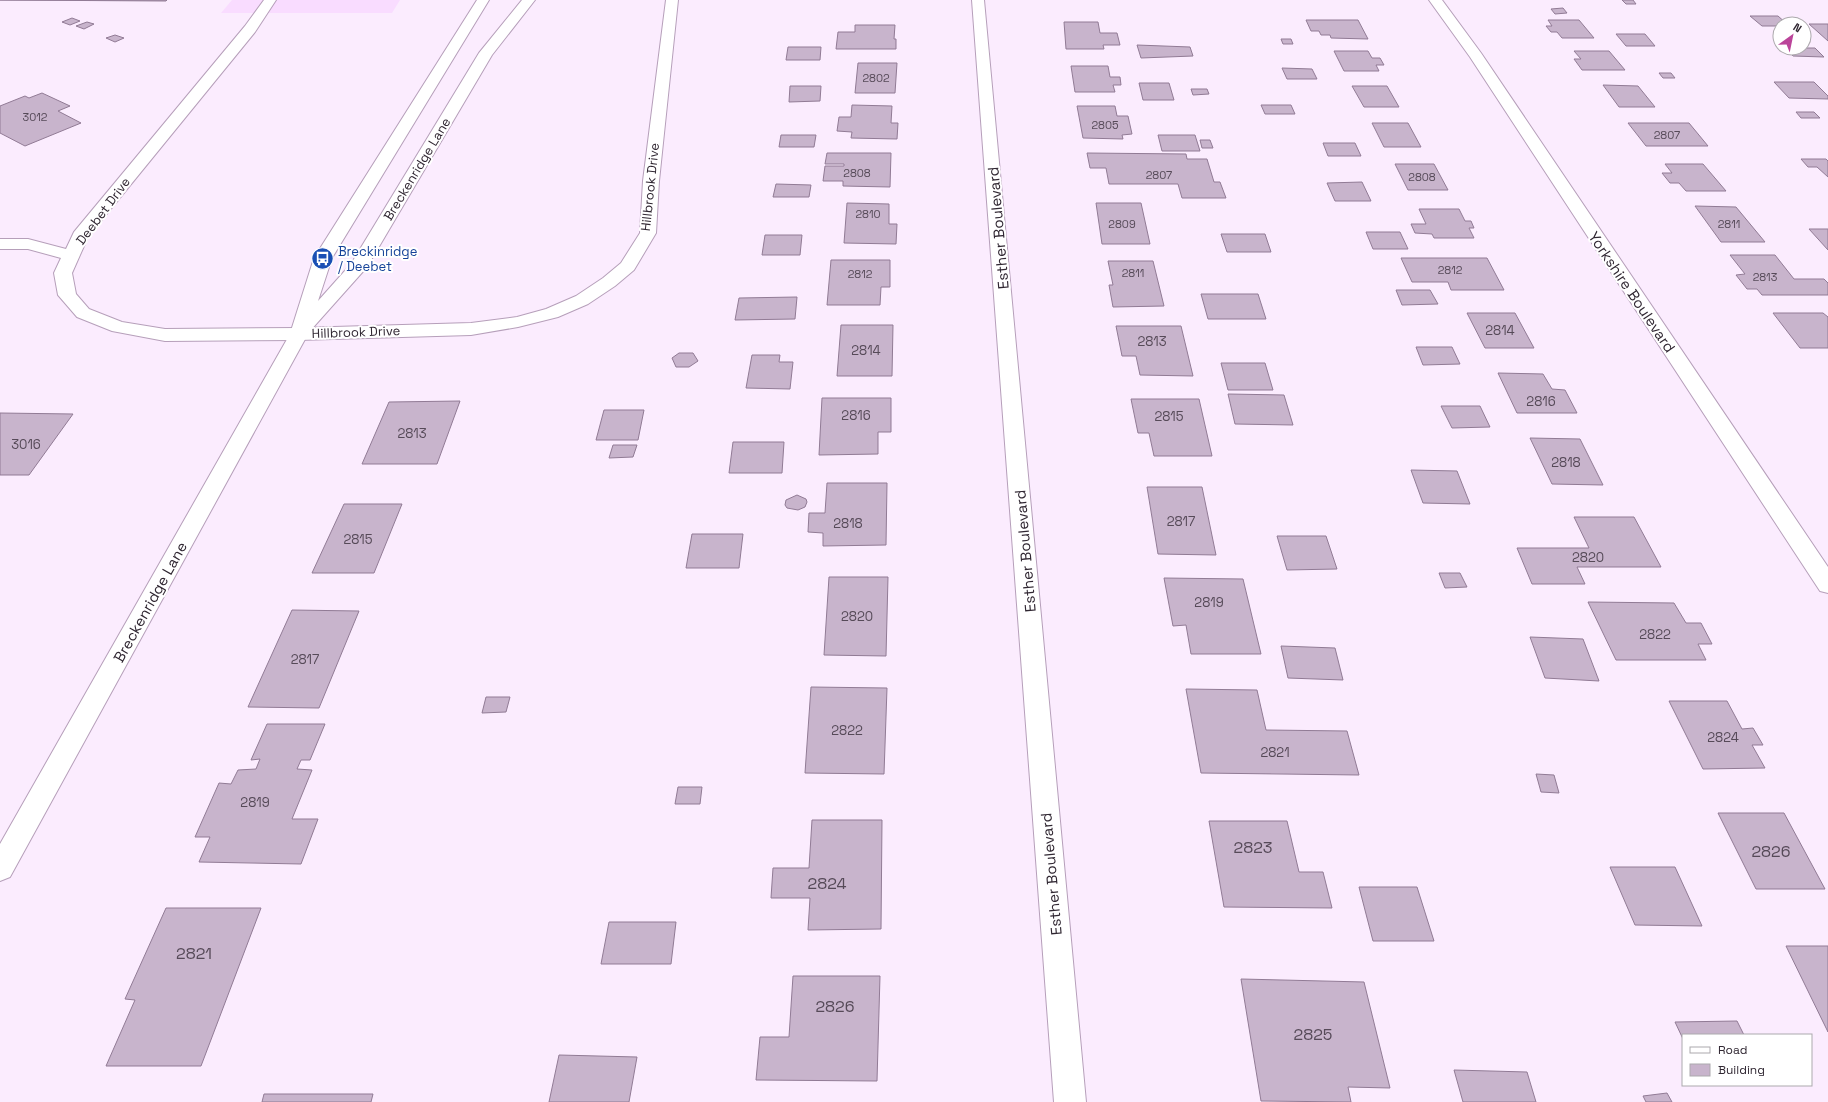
<svg xmlns="http://www.w3.org/2000/svg" width="1828" height="1102" viewBox="0 0 1828 1102" font-family="'Space Grotesk',sans-serif">
	<style>
		.built { fill: #f9dcff }
		.building { fill: #c8b4cc; stroke: #917b95 }
		.lines { fill: none; stroke-linecap: round; stroke-linejoin: round }
		.street-casing { stroke: #b69fba; stroke-width: 2 }
		.primary-casing { stroke: #b69fba; stroke-width: 2 }
		.street { fill: #fff; fill-rule: evenodd }
		.primary { fill: #fff; fill-rule: evenodd }
		.labels { text-anchor: middle; dominant-baseline: central; stroke-width: 4; stroke-linejoin: round; paint-order: stroke }
		.far-number-label { font-size: 11px; fill: #564a58 }
		.far-street-label { font-size: 13px; fill: #302732; stroke: #fff }
		.far-transit-label { font-size: 13px; fill: #164399; stroke: #fff; text-anchor: start }
		.number-label { font-size: 13px; fill: #564a58 }
		.street-label { font-size: 15px; fill: #302732; stroke: #fff }
		.near-number-label { font-size: 16px; fill: #564a58 }
	</style>
	<rect width="100%" height="100%" fill="#fbecfe"/>
	<!-- built -->
	<path class="built" d="M232,0H400L392,13H221Z"/>
	<!-- building -->
	<path class="building" d="M0,0H167L166,1Z
		M1622,0H1633L1636,4H1626Z
		M1563,8L1567,13L1555,14L1551,9Z
		M1750,16H1778L1787,24H1780V26H1762Z
		M72,18L80,21L70,25L62,22Z
		M1306,20H1358L1368,39L1331,38L1330,35H1321L1319,31H1311Z
		M1548,20H1579L1594,38H1562L1557,32H1551L1546,26H1552Z
		M87,22L94,24L84,29L76,26Z
		M1064,22H1098L1100,33H1117L1120,45H1103L1104,49H1066Z
		M1809,24H1828V41Z
		M855,25H895L894,39H896V49H836L838,32H855Z
		M1616,34H1645L1655,46H1626Z
		M115,35L124,38L115,42L106,38Z
		M1281,39H1291L1293,44H1283Z
		M1137,45L1190,47L1193,56L1141,58Z
		M788,47H821L820,60H786Z
		M1785,48H1815L1824,57L1793,56Z
		M1334,51H1368L1372,58H1380L1384,65H1376L1379,71H1344Z
		M1574,51H1609L1625,70H1582L1574,59H1581Z
		M858,63H897L895,93H855Z
		M1071,66H1108L1110,77H1120L1121,85H1113L1115,92H1075Z
		M1282,68L1312,69L1317,79H1287Z
		M1659,73H1671L1675,78H1663Z
		M1774,82H1814L1828,96V99L1789,98Z
		M1139,83H1169L1174,100H1143Z
		M1603,85L1638,86L1655,107H1619Z
		M790,86H821L820,101L789,102Z
		M1352,86H1387L1399,107H1364Z
		M1191,89H1207L1209,94L1193,95Z
		M42,93L70,106L58,111L81,123L25,146L0,133V106L25,96L29,98Z
		M852,105L892,106L891,123H898L897,139L851,138L852,132L837,131L839,117H851Z
		M1261,105H1291L1295,114H1265Z
		M1077,106H1115L1117,116H1128L1132,134L1122,135L1123,139L1083,138Z
		M1796,112H1814L1820,118H1801Z
		M1372,123H1408L1421,147H1384Z
		M1628,123H1689L1708,146H1646Z
		M781,135H816L814,147H779Z
		M1158,135H1195L1200,151H1162Z
		M1200,140H1210L1213,148H1202Z
		M1323,143H1355L1361,156H1328Z
		M827,153H891L890,187L843,186V181H823L825,166H844V164H825Z
		M1087,153L1186,154L1187,159H1207L1214,182H1220L1226,198H1182L1178,184H1109L1106,168H1090Z
		M1801,159H1826L1828,161V177L1817,167H1808Z
		M1395,164H1434L1448,190H1408Z
		M1665,164H1703L1726,191H1686L1679,183H1670L1662,173H1672Z
		M1362,182L1371,201H1335L1327,183Z
		M776,184L811,185L809,197H773Z
		M847,203L889,204V224H897L896,244L844,243Z
		M1096,203H1141L1150,244H1102Z
		M1695,206L1736,207L1765,242H1721Z
		M1419,209H1459L1465,221H1471L1474,228H1469L1474,238H1434L1432,234L1415,233L1411,224H1426Z
		M1809,229H1828V250Z
		M1366,232H1400L1408,249H1373Z
		M1221,234H1265L1271,252H1227Z
		M765,235H802L800,255H762Z
		M1730,255H1775L1794,279H1824L1828,283V295H1762L1757,289H1747L1736,275L1745,274Z
		M1401,258H1487L1504,290H1451L1448,282H1412Z
		M831,260H890V287H881L880,305H827Z
		M1108,261H1153L1164,306L1113,307L1109,285H1113Z
		M1396,290H1430L1438,304L1402,305Z
		M1201,294H1258L1266,319H1208Z
		M797,297L795,319L735,320L739,298Z
		M1467,313H1515L1534,348H1485Z
		M1773,313H1823L1828,317V348H1800Z
		M841,325H893L892,376H837Z
		M1116,326H1181L1193,376L1140,375L1136,356H1122Z
		M1416,347H1452L1460,364L1423,365Z
		M679,353H693L698,361L689,367H676L672,358Z
		M752,355H780L779,362H793L790,389L746,388Z
		M1221,363H1265L1273,390H1228Z
		M1498,373L1543,374L1552,389L1565,390L1577,413H1517Z
		M1228,394L1284,395L1293,425L1235,424Z
		M822,398H891V432H878V454L819,455Z
		M1131,399H1199L1212,456H1154L1149,433H1138Z
		M460,401L437,464H362L389,402Z
		M1441,406H1480L1490,427L1452,428Z
		M604,410H644L638,440H596Z
		M0,413L73,414L29,475H0Z
		M1530,438L1580,439L1603,485L1552,484Z
		M733,442H784L782,473H729Z
		M613,445H637L633,457L609,458Z
		M1411,470L1457,471L1470,504L1423,503Z
		M827,483H887L886,545L823,546V533L808,532L809,513H825Z
		M1147,487H1202L1216,555L1158,554Z
		M797,495L806,499L807,502L805,507L798,510L787,508L785,505L786,500Z
		M344,504H402L374,573H312Z
		M1574,517H1634L1661,567H1577L1585,584H1532L1517,548H1589Z
		M692,534H743L739,568H686Z
		M1277,536H1326L1337,569L1287,570Z
		M1439,573H1460L1467,587L1445,588Z
		M829,577H888L886,656L824,655Z
		M1164,578L1243,579L1261,654H1191L1186,625L1173,626Z
		M1588,602L1674,603L1686,623H1701L1712,644H1698L1706,660H1616Z
		M292,610L359,611L319,708L248,707Z
		M1530,637L1583,639L1599,681L1545,678Z
		M1281,646L1335,648L1343,680L1288,678Z
		M811,687L887,688L884,774L805,773Z
		M1186,689L1257,690L1266,730L1347,731L1359,775L1201,773Z
		M486,697H510L506,712L482,713Z
		M1669,701H1727L1742,729L1753,728L1763,745H1752L1765,768L1703,769Z
		M267,724H325L310,760H301L297,769L312,770L292,819H318L301,864L199,862L210,837H195L219,783L231,784L238,770L256,769L260,759L251,760Z
		M1536,774L1554,775L1559,793L1541,792Z
		M678,787H702L700,804H675Z
		M1718,813H1784L1825,889H1756Z
		M812,820H882L881,929L808,930L810,898H771L773,868H809Z
		M1209,821H1287L1299,872H1323L1332,908L1224,907Z
		M1610,867H1675L1702,926L1635,925Z
		M1359,887H1417L1434,941H1373Z
		M166,908H261L201,1066H106L135,1000L125,999Z
		M609,922H676L671,964H601Z
		M1786,946H1828V1032Z
		M793,976H880L877,1081L756,1080L760,1037H789Z
		M1241,979L1364,982L1390,1088L1348,1087L1351,1102L1261,1101Z
		M1737,1021L1744,1035H1683V1039L1675,1022Z
		M559,1055L637,1057L629,1102H549Z
		M1454,1070L1527,1072L1536,1102H1463Z
		M1667,1093L1672,1102H1646L1643,1096Z
		M264,1094H373L371,1102H262Z"/>
	<g class="lines">
		<defs>
			<path id="street" d="M264,0H276L255,32L88,237L72,273L76,294L89,309L122,322L165,329L299,328L471,323L517,317L546,309L576,296L603,278L621,263L640,233L643,181L666,0H678L659,181L656,233L634,270L615,286L588,304L558,317L518,327L471,335L299,340L165,341L112,331L77,317L58,295L54,273L61,258L28,249H0V239H28L66,249L74,232L245,26Z
				M972,0H984L1086,1102H1054Z
				M1429,0H1442L1481,53L1828,567V593L1820,591L1470,57Z"/>
			<path id="primary" d="M477,0H489L332,258L318,301L351,264L479,53L522,0H535L492,55L367,267L309,332L10,877L0,881V844L290,334L314,258Z"/>
		</defs>
		<!-- street casing -->
		<use href="#street" class="street-casing"/>
		<!-- primary casing -->
		<use href="#primary" class="primary-casing"/>
		<!-- street -->
		<use href="#street" class="street"/>
		<!-- primary -->
		<use href="#primary" class="primary"/>
	</g>
	<!-- icons -->
	<defs>
		<symbol id="bus-disc" viewBox="-11 -11 22 22"><circle r="9.5" fill="#1a4fb4" stroke="#fff"/><path d="M-5-6H5V4H4V6H2V4H-2V6H-4V4H-5ZM-3.5-4V0h7V-4ZM-3.5 1.2v1.5H-2V1.2ZM2 1.2v1.5H3.5V1.2Z" fill="#fff"/></symbol>
	</defs>
	<g fill-rule="evenodd">
		<use href="#bus-disc" x="310" y="246" width="25" height="25"/>
	</g>
	<g class="labels">
		<!-- far-number labels -->
		<g class="far-number-label">
			<text x="876" y="78">2802</text>
			<text x="35" y="117">3012</text>
			<text x="1105" y="125">2805</text>
			<text x="1667" y="135">2807</text>
			<text x="857" y="173">2808</text>
			<text x="1159" y="175">2807</text>
			<text x="1422" y="177">2808</text>
			<text x="868" y="214">2810</text>
			<text x="1122" y="224">2809</text>
			<text x="1729" y="224">2811</text>
			<text x="1450" y="270">2812</text>
			<text x="1133" y="273">2811</text>
			<text x="860" y="274">2812</text>
			<text x="1765" y="277">2813</text>
		</g>
		<!-- far-street labels -->
		<g class="far-street-label">
			<text transform="translate(417 169) rotate(-59)">Breckenridge Lane</text>
			<text transform="translate(650 187) rotate(-84)">Hillbrook Drive</text>
			<text transform="translate(103 211) rotate(-53)">Deebet Drive</text>
			<text transform="translate(356 332) rotate(-2)">Hillbrook Drive</text>
		</g>
		<!-- far-transit labels -->
		<g class="far-transit-label">
			<text x="338" y="251">Breckinridge<tspan x="338" dy="15">/ Deebet</tspan></text>
		</g>
		<!-- number labels -->
		<g class="number-label">
			<text x="1500" y="330">2814</text>
			<text x="1152" y="341">2813</text>
			<text x="866" y="350">2814</text>
			<text x="1541" y="401">2816</text>
			<text x="856" y="415">2816</text>
			<text x="1169" y="416">2815</text>
			<text x="412" y="433">2813</text>
			<text x="26" y="444">3016</text>
			<text x="1566" y="462">2818</text>
			<text x="1181" y="521">2817</text>
			<text x="848" y="523">2818</text>
			<text x="358" y="539">2815</text>
			<text x="1588" y="557">2820</text>
			<text x="1209" y="602">2819</text>
			<text x="857" y="616">2820</text>
			<text x="1655" y="634">2822</text>
			<text x="305" y="659">2817</text>
			<text x="847" y="730">2822</text>
			<text x="1723" y="737">2824</text>
			<text x="1275" y="752">2821</text>
			<text x="255" y="802">2819</text>
		</g>
		<!-- street labels -->
		<g class="street-label">
			<text transform="translate(998 228) rotate(-95)">Esther Boulevard</text>
			<text transform="translate(1632 292) rotate(56)">Yorkshire Boulevard</text>
			<text transform="translate(1025 551) rotate(-95)">Esther Boulevard</text>
			<text transform="translate(150 602) rotate(-61)">Breckenridge Lane</text>
			<text transform="translate(1051 874) rotate(-95)">Esther Boulevard</text>
		</g>
		<!-- near-number labels -->
		<g class="near-number-label">
			<text x="1253" y="847">2823</text>
			<text x="1771" y="851">2826</text>
			<text x="827" y="883">2824</text>
			<text x="194" y="953">2821</text>
			<text x="835" y="1006">2826</text>
			<text x="1313" y="1034">2825</text>
		</g>
	</g>
	<!-- legend -->
	<rect x="1682" y="1034" width="130" height="52" fill="#ffffff" stroke="#aca9ad"/>
	<rect x="1690" y="1047" width="20" height="6" fill="#ffffff" stroke="#aca9ad"/>
	<text x="1718" y="1054" font-size="12" fill="#302732">Road</text>
	<rect x="1690" y="1064" width="20" height="12" fill="#c8b4cc" stroke="#aca9ad"/>
	<text x="1718" y="1074" font-size="12" fill="#302732">Building</text>
	<!-- north arrow -->
	<g transform="translate(1792 36) rotate(33)"><circle r="19" fill="#ffffff" stroke="#aca9ad"/>
	<path d="M0-3L7 15L0 10L-7 15Z" fill="#bb449a"/>
	<text y="-6" font-size="11" font-weight="bold" text-anchor="middle" fill="#302732">N</text>
	</g>
</svg>
